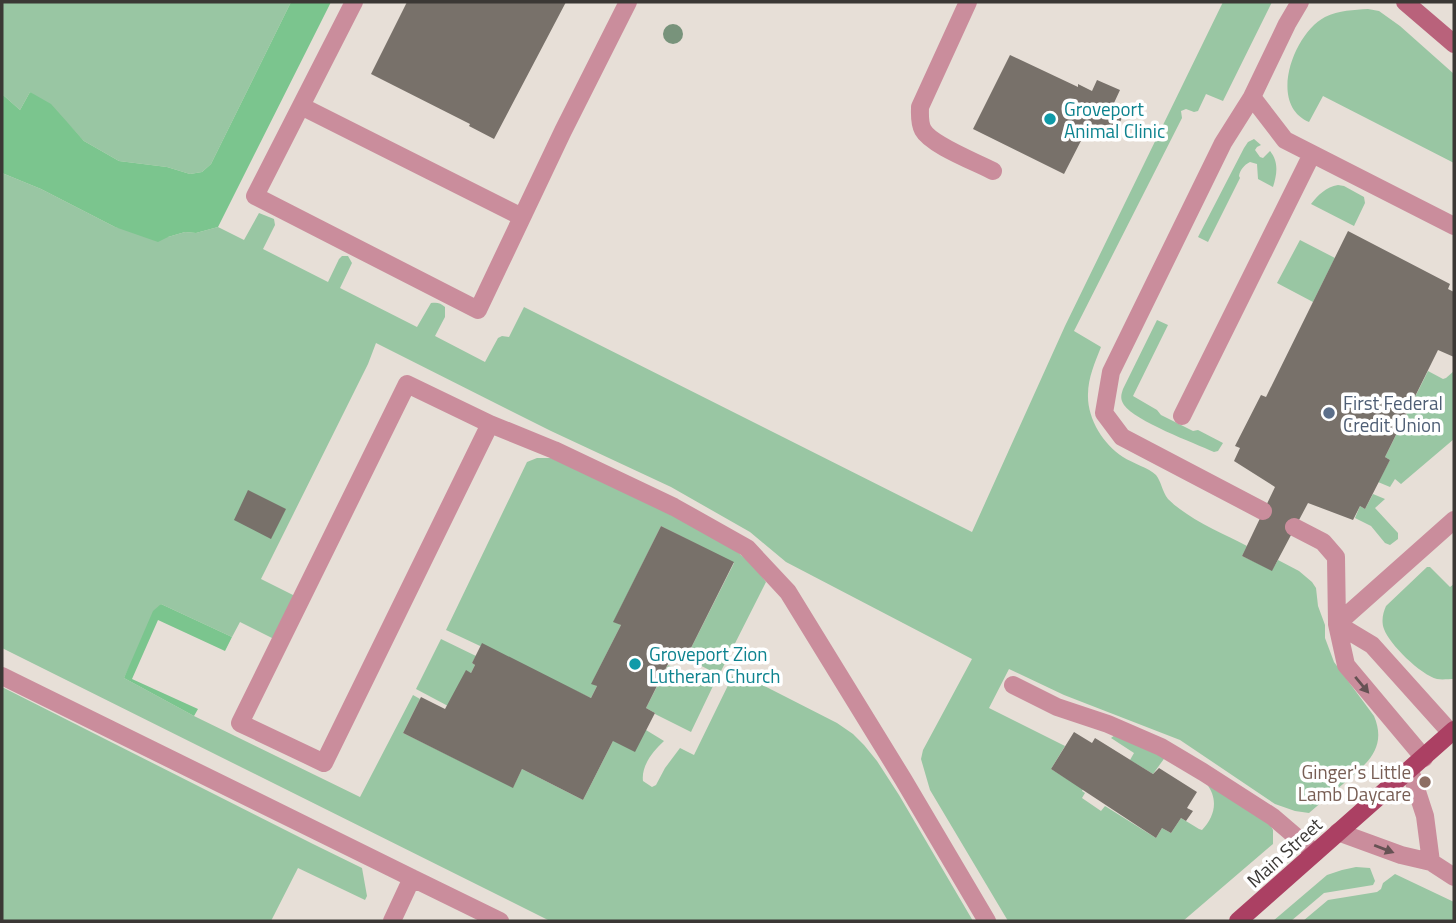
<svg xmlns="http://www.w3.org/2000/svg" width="1456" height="923" viewBox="0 0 1456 923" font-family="'Titillium Web',sans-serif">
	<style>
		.green { fill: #99c6a3 }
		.forest { fill: #7bc58e }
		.building { fill: #78716a }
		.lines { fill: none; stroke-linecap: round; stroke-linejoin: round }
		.lane { stroke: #ca8d9c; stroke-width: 18 }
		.secondary { stroke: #b9627b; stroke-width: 18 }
		.primary { stroke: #ab4063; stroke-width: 18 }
		.tree { fill: #78937b }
		.oneway { fill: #665254 }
		.culture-dot { fill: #0f9aa8; stroke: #fff; stroke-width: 2.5 }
		.service-dot { fill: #5c6f8a; stroke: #fff; stroke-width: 2.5 }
		.education-dot { fill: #8d6e63; stroke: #fff; stroke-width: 2.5 }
		.labels { text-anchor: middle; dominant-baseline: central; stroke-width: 7; stroke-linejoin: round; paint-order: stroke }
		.culture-label { font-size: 19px; fill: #0d838f; stroke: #fff; text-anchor: start }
		.service-label { font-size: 19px; fill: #4e5e75; stroke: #fff; text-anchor: start }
		.education-label { font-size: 19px; fill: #785e54; stroke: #fff; text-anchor: end }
		.street-label { font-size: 19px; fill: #3b3835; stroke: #fff }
	</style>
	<rect width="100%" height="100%" fill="#e7dfd7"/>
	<!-- green -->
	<path class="green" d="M2,2H291L211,164L202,172L190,174L167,167L119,161L84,141L71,127L30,92L20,110L2,94Z
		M1223,2H1272L1223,101L1206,94L1198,111L1194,112L1186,109L1181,111L1182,118L1074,331L1101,347C1095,362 1088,378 1088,394C1087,418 1103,444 1123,457C1132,463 1149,468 1156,475C1161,481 1162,491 1168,499C1188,519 1222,533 1247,546L1242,556L1272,570L1278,560L1299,571L1312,582L1316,588L1318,606L1325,625V638L1334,662L1374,716C1388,749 1365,765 1343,784C1332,794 1320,803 1309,813L1295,811L1275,804L1180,740L1064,695L1009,669L989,708L1065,746L1051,769L1083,789L1082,791L1085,793L1082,798L1101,811L1105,806L1156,838L1162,828L1171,833L1181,818L1199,829L1202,830C1215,816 1219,799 1206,783L1268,821L1273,830V844L1183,921H1008L930,790L921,759L923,750L972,659L786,562L750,532L671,487L551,431L376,343L368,364L261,579L297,597L276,640L240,622L232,637L161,604L124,678L194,716L360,797L413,695L420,699L403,733L513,787L522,769L583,800L613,741L646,730L664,741C653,751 641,766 643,781L652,787L656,785L665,768L680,748L694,755L735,671L837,723L853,734L864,745L877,761L899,795L973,921H550L2,648V173L41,189L115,227L168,237L185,232L196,233L218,227L244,240L259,213L274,219L275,225L263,249L328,282L339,259L342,256H348L352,263L340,288L417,327L431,303C437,302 441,303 445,307V317L435,336L485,362L498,338L502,336L509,337L524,307L972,532L1065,326Z
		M1368,9L1379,11L1400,26L1454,74V163L1323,96L1309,122C1267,104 1294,33 1325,17C1339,10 1354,10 1368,9Z
		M1254,139L1261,145L1257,147L1255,150L1260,157L1263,158L1270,151C1279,162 1277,174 1273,187L1258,179L1257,164L1250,162C1244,165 1240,170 1239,176L1240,178L1208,242L1198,237L1244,148L1248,142Z
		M1338,185L1344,186L1364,197L1365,203L1354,226L1311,204C1318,195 1326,187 1338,185Z
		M1300,240L1335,258L1313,302L1277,283Z
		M1157,320L1168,325L1133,396L1157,410L1161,415L1193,431L1198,430L1223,443L1218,451L1214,452C1194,443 1135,421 1124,405C1120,399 1121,395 1123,389Z
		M1428,371L1443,379L1446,378L1454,371V439L1401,484L1395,479L1390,487L1378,482L1390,460L1385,457Z
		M537,458H551C596,478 640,498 684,521C716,538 744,550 766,582L719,675L686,658L734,563L661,526L614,621L621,625L592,683L597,686L591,698L446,630L527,462Z
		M1373,494L1385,499L1375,508L1398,533V539L1390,545L1385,543L1371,526L1355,518L1360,506L1365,509Z
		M1427,567H1430L1450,587L1454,584V679C1449,679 1442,680 1437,679C1421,675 1389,644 1384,629C1381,621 1383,613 1386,606Z
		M441,639L476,656L472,663L475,665L471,673L466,671L448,706L416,689Z
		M668,665L713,686L691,732L655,714V713L646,708Z
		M2,687L313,844L362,868L367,896L365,900L298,868L271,921H2Z
		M1115,735L1166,756L1153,774L1130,760L1134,753L1111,738Z
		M1356,867L1370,868L1375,881L1373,885L1324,893L1291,921H1273L1327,875L1342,870Z
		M1395,874L1454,902V921H1303L1328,900L1377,892L1381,889L1383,883Z"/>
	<!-- forest -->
	<path class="forest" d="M291,2H331L218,227L196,233L185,232L168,237L158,242L115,227L41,189L2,173V94L20,110L30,92L51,104L84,141L119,161L167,167L190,174L202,172L211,164Z
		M161,604L232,637L225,651L158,620L132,679L198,709L194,716L124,678L153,611Z"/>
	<!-- building -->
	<path class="building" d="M407,2H566L494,139L469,126L470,124L371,74Z
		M1010,55L1078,87V84L1092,91L1097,80L1120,90L1114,103L1126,109L1114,135L1101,129L1096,139L1085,133L1064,174L973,129Z
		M1348,231L1450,284L1448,289L1454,292V357L1438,350L1385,457L1390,460L1365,509L1360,506L1353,520L1308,503L1272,571L1242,556L1275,487L1234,461L1240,448L1235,446L1261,395L1266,397Z
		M248,490L286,509L271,539L234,520Z
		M661,526L734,562L686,658L674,652L646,708L655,713L635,752L613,741L583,800L522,769L513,788L403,733L421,697L445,709L466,670L471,673L475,665L472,663L482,643L591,698L597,686L591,684L621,625L613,622Z
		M1074,732L1092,743L1095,738L1153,774L1159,768L1197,792L1187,808L1193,811L1186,821L1181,818L1171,833L1162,828L1156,838L1051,769Z"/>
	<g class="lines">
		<!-- lane -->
		<path class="lane" d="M354,2L255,196L478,310L563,131L628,2
			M968,2L920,107C920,114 919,123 923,130C931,145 976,162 993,171
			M1300,2L1287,24L1252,97L1285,140L1454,226
			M1252,97L1223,143L1111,372L1104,413L1122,437L1263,511
			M301,106L522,217
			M1182,416L1312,154
			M490,424L324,763L240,723L407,384L490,424L554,450L674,507L747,548L788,592L903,779L987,921
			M1294,527L1323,542L1336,557L1337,624L1346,665L1424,758
			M1337,624L1372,645L1451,733
			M1337,624L1454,520
			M2,676L412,878
			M1013,685L1057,707L1108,724L1161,747L1203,772L1273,817L1315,853
			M1410,770L1425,816L1431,862
			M1338,832L1401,855L1431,862L1454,877
			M392,921L412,878L500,921"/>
		<!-- secondary -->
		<path class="secondary" d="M1405,2L1454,44"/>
		<!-- primary -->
		<path class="primary" d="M1238,921L1454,730"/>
	</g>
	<!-- trees -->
	<circle class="tree" cx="673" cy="34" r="10"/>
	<!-- one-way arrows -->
	<defs><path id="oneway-solid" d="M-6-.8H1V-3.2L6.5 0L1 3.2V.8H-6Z" transform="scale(1.75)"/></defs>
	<g class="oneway">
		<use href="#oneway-solid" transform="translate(1362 685) rotate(50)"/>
		<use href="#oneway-solid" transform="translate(1384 849) rotate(21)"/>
	</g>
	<!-- markers -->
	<g class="culture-dot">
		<circle cx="1050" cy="119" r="7"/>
		<circle cx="635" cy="664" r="7"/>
	</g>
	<circle class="service-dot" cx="1329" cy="413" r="7"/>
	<circle class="education-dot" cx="1425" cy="782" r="7"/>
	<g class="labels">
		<!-- culture labels -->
		<g class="culture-label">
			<text x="1064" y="108">Groveport<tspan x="1064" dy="22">Animal Clinic</tspan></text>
			<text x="649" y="653">Groveport Zion<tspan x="649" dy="22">Lutheran Church</tspan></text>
		</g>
		<!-- service labels -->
		<g class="service-label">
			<text x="1343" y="402">First Federal<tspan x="1343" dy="22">Credit Union</tspan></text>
		</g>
		<!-- education labels -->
		<g class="education-label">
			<text x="1411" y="771">Ginger's Little<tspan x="1411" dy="22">Lamb Daycare</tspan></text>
		</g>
		<!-- street labels -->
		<g class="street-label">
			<text transform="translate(1284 852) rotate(-42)">Main Street</text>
		</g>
	</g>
	<!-- border -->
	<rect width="1456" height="923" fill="none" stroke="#3b3835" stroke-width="7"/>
</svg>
